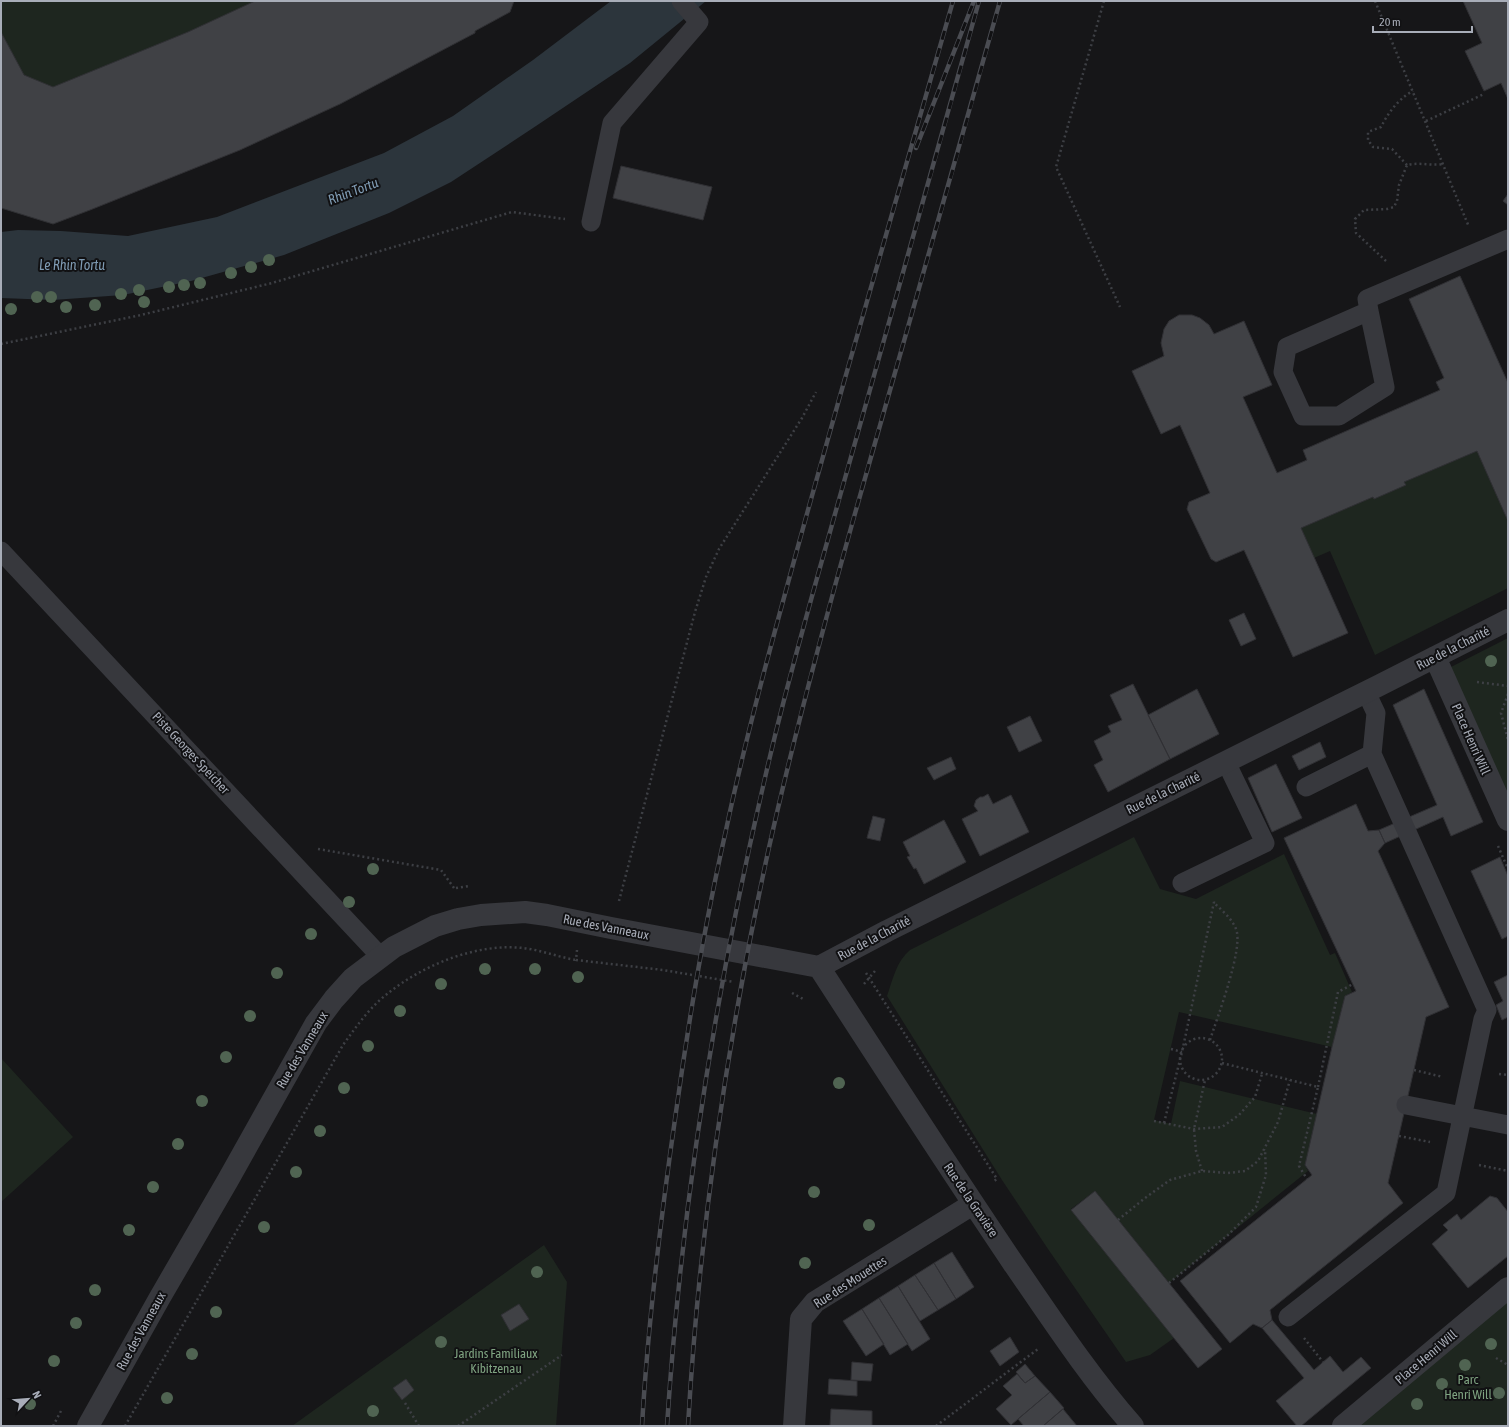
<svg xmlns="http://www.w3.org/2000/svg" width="1509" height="1427" viewBox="0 0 1509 1427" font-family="'Asap Condensed',sans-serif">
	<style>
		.green { fill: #1e261f }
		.water { fill: #2c353c }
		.building { fill: #404145; stroke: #303034 }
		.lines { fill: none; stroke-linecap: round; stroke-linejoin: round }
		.path { stroke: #3d3f44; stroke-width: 2.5; stroke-dasharray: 2 3; stroke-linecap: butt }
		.service { stroke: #37383d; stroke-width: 19 }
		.minor { stroke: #37383d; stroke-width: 22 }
		.rail-casing { stroke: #4a4c52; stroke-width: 4.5 }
		.rail { stroke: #111113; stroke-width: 3; stroke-dasharray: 9; stroke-linecap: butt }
		.tree { fill: #506452 }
		.labels { text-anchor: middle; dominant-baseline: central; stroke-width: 4; stroke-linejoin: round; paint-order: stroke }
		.street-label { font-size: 13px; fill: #a8adb8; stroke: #111113 }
		.park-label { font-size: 13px; fill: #7fa381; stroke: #111113 }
		.water-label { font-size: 14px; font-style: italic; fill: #7f9bb3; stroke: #111113 }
	</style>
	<rect width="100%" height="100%" fill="#161618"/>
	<!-- green -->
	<path class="green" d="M1,1H514L510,12L475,31V33L340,104L240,150L90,210L53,224L1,208Z
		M1477,451L1508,521V588L1375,655L1330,551L1314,558L1301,528L1373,497L1374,499L1406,485L1404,482Z
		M1508,638V798L1449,668Z
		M1134,837L1160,889L1196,899L1284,854L1330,955L1335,953L1352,992L1345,996L1332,1047L1179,1012L1154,1120L1171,1124L1180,1081L1317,1114L1305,1165L1308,1171L1169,1283L1095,1191L1071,1209L1174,1338L1150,1355L1126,1362L1048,1249L1002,1180L887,996C893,979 896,962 910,950Z
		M1,1058L73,1137L1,1202Z
		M544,1245L567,1282L556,1426H292Z
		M1508,1299V1426H1359Z"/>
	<!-- water -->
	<path class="water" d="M611,1H706L630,63L536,126L451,182L389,213L284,255L191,281L123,295L53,300L1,298V232L18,230L61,231L128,236L217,217L384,153L453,116L533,60Z"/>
	<!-- building -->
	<path class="building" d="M255,1H514L510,12L475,31V33L340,104L240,150L90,210L53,224L1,208V32L24,75L53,87L188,32Z
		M1463,1H1508V99L1501,83L1484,91L1465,51L1482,43Z
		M621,166L712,187L703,220L613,198Z
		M1508,194V205L1503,201Z
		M1460,276L1508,383V521L1477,451L1404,482L1406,485L1374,499L1373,497L1301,528L1348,633L1293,657L1244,550L1216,562L1211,559L1187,509L1189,502L1210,493L1180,425L1161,434L1132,371L1164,356L1161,343L1164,329L1169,321L1179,315H1192L1200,318L1209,325L1214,334L1244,321L1272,385L1243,397L1277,473L1307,460L1303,450L1440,390L1436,382L1444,378L1409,299Z
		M1244,613L1256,639L1241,646L1229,620Z
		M1133,684L1170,759L1108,792L1094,765L1103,760L1094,741L1111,732L1108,726L1122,720L1110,695Z
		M1197,689L1219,734L1170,759L1148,715Z
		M1424,689L1483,822L1451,836L1443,817L1385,843L1379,830L1437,805L1393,705Z
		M1030,716L1042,741L1019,752L1007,727Z
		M1320,742L1326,757L1299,770L1292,756Z
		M951,757L956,769L934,780L927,768Z
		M1276,764L1302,818L1272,832L1248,778Z
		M988,794L993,804L1011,795L1029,832L980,856L962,819L978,811L974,806L976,800L980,797H983Z
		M1356,804L1368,831L1379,830L1385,843L1378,851L1449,1007L1426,1017L1388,1183L1403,1203L1270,1310L1272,1320L1262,1328L1253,1324L1230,1343L1180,1281L1312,1175L1305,1165L1332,1047L1345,996L1356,991L1284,838Z
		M873,816L885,819L880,841L867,838Z
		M944,820L966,862L924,884L916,868L914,869L907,857L910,856L903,842Z
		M1500,857L1508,876V936L1502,939L1471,871Z
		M1508,975V1017L1502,1020L1496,1005L1503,1001L1494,982Z
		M1095,1191L1222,1349L1198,1368L1071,1210Z
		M1490,1196L1497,1198L1508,1212V1256L1468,1288L1432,1244L1448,1230L1443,1225L1457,1214L1461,1220Z
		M952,1252L974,1287L956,1299L934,1263Z
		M934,1263L956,1299L938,1310L915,1275Z
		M915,1275L938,1310L920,1321L898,1286Z
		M898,1286L930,1339L912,1351L879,1298Z
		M879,1298L908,1344L890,1355L862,1309Z
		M519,1304L529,1319L510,1331L501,1315Z
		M862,1309L884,1344L866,1356L843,1321Z
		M1272,1320L1314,1370L1330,1356L1343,1372L1361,1357L1371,1368L1301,1426H1297L1276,1401L1304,1378L1262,1328Z
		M1010,1337L1019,1352L1000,1366L990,1351Z
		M852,1362L873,1364L871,1381L851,1380Z
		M1025,1364L1035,1376L1025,1383L1016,1372Z
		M1017,1374L1025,1383L1035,1376L1050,1392L1011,1425L996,1409L1012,1395L1003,1386Z
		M406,1379L414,1390L402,1400L393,1388Z
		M829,1379L857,1381V1396L828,1394Z
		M1050,1392L1064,1408L1043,1426H1024L1018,1419Z
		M831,1409L872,1411V1426H830Z
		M1063,1409L1077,1426H1043Z"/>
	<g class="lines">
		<!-- path -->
		<path class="path" d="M1104,1L1056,167L1120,307
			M1375,1L1469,227
			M1426,121L1484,94
			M1407,165L1392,149L1373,147L1368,140V132L1381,127C1388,113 1399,98 1413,91
			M1386,261L1356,233L1355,219L1364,210L1387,209L1394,207L1397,201L1399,185L1407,165C1419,162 1431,166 1443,164
			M1,344L141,315L272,283L512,212L565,219
			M1477,682L1508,686
			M1508,694L1501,713L1508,740
			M1498,846L1508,869
			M318,849L441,870L454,888
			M456,888L469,886
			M619,901L695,612L706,577L719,549L802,418L816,392
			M577,950L576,960L663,970L734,982
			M866,973L997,1179L994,1181
			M864,984L875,971
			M792,993L805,1000
			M1180 1059a21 21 0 1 1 42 0a21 21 0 1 1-42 0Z
			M1210,1040C1217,1018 1244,948 1236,929C1232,919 1222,910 1214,903
			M1171,1049L1182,1052
			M1222,1063L1318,1087L1299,1166L1307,1179
			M1414,1070L1443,1077
			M1499,1074L1508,1075
			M1318,1087L1338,992L1353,984
			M1154,1121L1194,1129L1222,1127L1239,1115L1255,1097L1262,1074
			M1164,1123L1182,1052L1214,902L1213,899
			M1399,1136L1430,1142
			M1479,1165L1508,1171
			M1202,1171L1196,1151L1194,1129L1205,1080
			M1118,1220L1145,1198L1170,1180L1202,1171L1228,1173L1245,1171L1258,1161L1278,1122L1290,1080
			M1169,1283L1228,1235L1256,1207L1266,1175L1265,1149
			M1304,1338L1323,1362
			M1496,1358L1508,1365
			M405,1403L419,1426
			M53,1426L61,1411
			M125,1426L343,1045C356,1027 369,1008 387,994C423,965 476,943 523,948C541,950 558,957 576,960
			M458,1426L562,1355
			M936,1426L1038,1349"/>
		<!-- service -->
		<path class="service" d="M591,222L612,123L699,22L681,1
			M1369,311L1287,347L1283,372L1303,416H1339L1385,387L1369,311L1367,299L1508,239
			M1,551L380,956
			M1306,787L1372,754
			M1182,883L1265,843L1226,762
			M1406,1105L1508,1125
			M1288,1317L1446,1193L1483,1019L1487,1010L1372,754L1376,713L1366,692"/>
		<!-- minor -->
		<path class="minor" d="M1435,657L1508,820
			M819,967L887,931L1378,686L1508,620
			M819,967C883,1066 947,1165 1013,1263C1051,1318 1088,1375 1133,1426
			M88,1426L159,1299L228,1180L316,1023L334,999L353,978L394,947L435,926L458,919L481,915L525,912L547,915L611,928L819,967
			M794,1426L801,1319L815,1302L973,1204
			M1343,1426L1508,1288"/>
		<defs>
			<path id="rail" d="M916,148L974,1
				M642,1426C648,1321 661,1216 676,1112C689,1018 705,923 726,830C749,722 779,616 808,510C855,340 905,171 953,1
				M667,1426C682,1196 719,968 773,744C793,661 817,579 840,496C886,331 934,166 979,1
				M688,1426C699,1233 727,1041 768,852C793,739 823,628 854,517C902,345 953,173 1000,1"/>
		</defs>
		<!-- rail casing -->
		<use href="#rail" class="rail-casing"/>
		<!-- rail -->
		<use href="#rail" class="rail"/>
	</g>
	<!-- trees -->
	<g class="tree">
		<circle cx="269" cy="260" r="6"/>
		<circle cx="251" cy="267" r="6"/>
		<circle cx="231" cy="273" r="6"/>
		<circle cx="200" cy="283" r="6"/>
		<circle cx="184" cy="285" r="6"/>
		<circle cx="169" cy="287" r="6"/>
		<circle cx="139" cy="290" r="6"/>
		<circle cx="121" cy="294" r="6"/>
		<circle cx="37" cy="297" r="6"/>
		<circle cx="51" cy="297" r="6"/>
		<circle cx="144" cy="302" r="6"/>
		<circle cx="95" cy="305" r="6"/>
		<circle cx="66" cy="307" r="6"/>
		<circle cx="11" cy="309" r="6"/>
		<circle cx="1491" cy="661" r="6"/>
		<circle cx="373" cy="869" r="6"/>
		<circle cx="349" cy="902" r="6"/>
		<circle cx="311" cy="934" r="6"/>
		<circle cx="485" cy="969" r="6"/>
		<circle cx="535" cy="969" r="6"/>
		<circle cx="277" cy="973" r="6"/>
		<circle cx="578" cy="977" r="6"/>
		<circle cx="441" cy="984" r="6"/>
		<circle cx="400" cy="1011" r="6"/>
		<circle cx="250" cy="1016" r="6"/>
		<circle cx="368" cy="1046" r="6"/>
		<circle cx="226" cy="1057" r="6"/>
		<circle cx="839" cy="1083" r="6"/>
		<circle cx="344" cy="1088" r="6"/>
		<circle cx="202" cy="1101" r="6"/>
		<circle cx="320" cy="1131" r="6"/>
		<circle cx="178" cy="1144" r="6"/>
		<circle cx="296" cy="1172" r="6"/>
		<circle cx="153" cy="1187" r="6"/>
		<circle cx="814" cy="1192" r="6"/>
		<circle cx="869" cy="1225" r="6"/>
		<circle cx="264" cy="1227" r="6"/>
		<circle cx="129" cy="1230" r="6"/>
		<circle cx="805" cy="1263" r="6"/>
		<circle cx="537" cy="1272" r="6"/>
		<circle cx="95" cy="1290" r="6"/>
		<circle cx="216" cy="1312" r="6"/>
		<circle cx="76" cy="1323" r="6"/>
		<circle cx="441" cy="1342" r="6"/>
		<circle cx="1491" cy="1344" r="6"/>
		<circle cx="192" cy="1354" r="6"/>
		<circle cx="54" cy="1361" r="6"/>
		<circle cx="1465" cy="1365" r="6"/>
		<circle cx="1442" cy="1384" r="6"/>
		<circle cx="1499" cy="1393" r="6"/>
		<circle cx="167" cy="1398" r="6"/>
		<circle cx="30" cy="1404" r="6"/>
		<circle cx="1417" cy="1404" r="6"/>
		<circle cx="373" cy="1411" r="6"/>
	</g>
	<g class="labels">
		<!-- street labels -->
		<g class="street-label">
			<text transform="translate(1453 648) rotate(-27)">Rue de la Charité</text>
			<text transform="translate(1471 739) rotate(66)">Place Henri Will</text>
			<text transform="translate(191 753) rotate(47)">Piste Georges Speicher</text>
			<text transform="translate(1163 793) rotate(-26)">Rue de la Charité</text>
			<text transform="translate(606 927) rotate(11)">Rue des Vanneaux</text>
			<text transform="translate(874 938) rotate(-28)">Rue de la Charité</text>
			<text transform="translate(302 1050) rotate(-59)">Rue des Vanneaux</text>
			<text transform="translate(971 1200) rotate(56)">Rue de la Gravière</text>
			<text transform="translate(850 1282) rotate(-33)">Rue des Mouettes</text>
			<text transform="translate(141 1331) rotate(-61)">Rue des Vanneaux</text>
			<text transform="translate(1426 1357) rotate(-40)">Place Henri Will</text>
		</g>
		<!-- park labels -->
		<g class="park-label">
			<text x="496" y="1353">Jardins Familiaux<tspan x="496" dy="15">Kibitzenau</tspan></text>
			<text x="1468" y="1379">Parc<tspan x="1468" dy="15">Henri Will</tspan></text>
		</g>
		<!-- water labels -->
		<g class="water-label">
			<text transform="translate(353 191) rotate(-21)">Rhin Tortu</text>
			<text x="72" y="265">Le Rhin Tortu</text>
		</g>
	</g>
	<!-- border -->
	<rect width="1509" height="1427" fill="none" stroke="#a8adb8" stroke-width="4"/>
	<!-- north arrow -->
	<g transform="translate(28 1399) rotate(64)" stroke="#111113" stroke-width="3" paint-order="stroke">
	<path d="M0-3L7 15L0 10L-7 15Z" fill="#a8adb8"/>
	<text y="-6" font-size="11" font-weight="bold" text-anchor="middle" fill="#a8adb8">N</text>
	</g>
	<!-- scale -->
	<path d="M1373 26v6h99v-6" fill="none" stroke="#a8adb8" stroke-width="2"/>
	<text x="1379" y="26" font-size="12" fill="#a8adb8" stroke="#111113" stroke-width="3" paint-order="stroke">20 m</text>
</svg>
